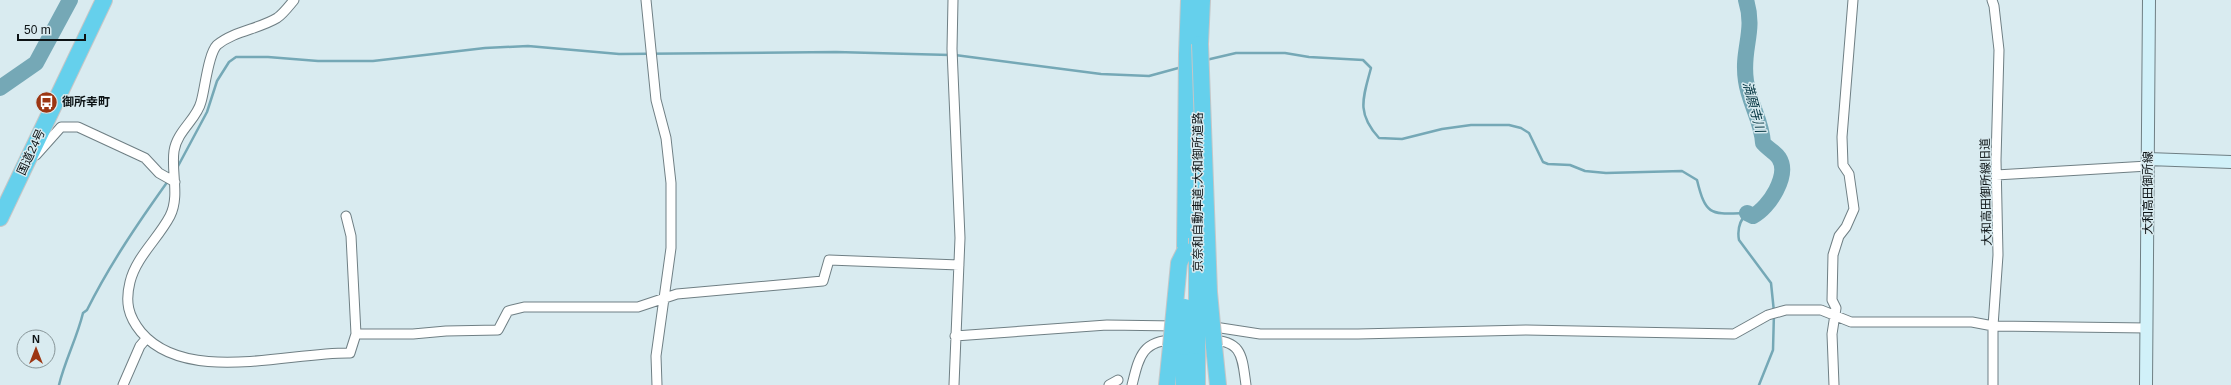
<svg xmlns="http://www.w3.org/2000/svg" width="2231" height="385" viewBox="0 0 2231 385" font-family="Helvetica,'Noto Sans JP',sans-serif">
	<style>
		.lines { fill: none; stroke-linecap: round; stroke-linejoin: round }
		.stream { stroke: #75a8b6; stroke-width: 2.5 }
		.river { stroke: #75a8b6; stroke-width: 16 }
		.street-casing { stroke: #6f7f84; stroke-width: 11 }
		.secondary-casing { stroke: #6f7f84; stroke-width: 14 }
		.highway-casing { stroke: #c5c6c7; stroke-width: 18 }
		.street { stroke: #fff; stroke-width: 9 }
		.secondary { stroke: #d1f1f9; stroke-width: 12 }
		.highway { stroke: #65d0ec; stroke-width: 16 }
		.highway-bridge-casing { stroke: #c5c6c7; stroke-width: 18; stroke-linecap: butt }
		.highway-bridge { stroke: #65d0ec; stroke-width: 16 }
		.labels { text-anchor: middle; dominant-baseline: central; stroke-width: 3; stroke-linejoin: round; paint-order: stroke }
		.poi-label { font-size: 12px; font-weight: bold; fill: #0d1315; stroke: #d9ebf0; text-anchor: start }
		.street-label { font-size: 12px; fill: #0d1315; stroke: #d9ebf0 }
		.water-label { font-size: 13px; font-style: italic; fill: #01333f; stroke: #d9ebf0 }
	</style>
	<rect width="100%" height="100%" fill="#d9ebf0"/>
	<g class="lines">
		<!-- stream -->
		<path class="stream" d="M955,55L1101,74L1149,76L1182,67
			M1206,60L1236,53H1285L1309,57L1363,60L1371,68C1363,98 1356,113 1379,138L1402,139L1442,129L1471,125H1509L1521,128L1529,133L1543,162L1548,164L1570,165L1585,171L1606,173L1682,171L1697,180C1706,217 1711,214 1747,213
			M177,168L207,112L217,81L229,62L236,57H268L318,61H373L485,48L528,46L619,54L836,52L950,55
			M1747,213C1739,221 1737,229 1739,240L1771,283L1774,312L1773,350L1759,385
			M59,385C65,360 77,338 83,313L87,310C110,264 138,223 168,181"/>
		<!-- river -->
		<path class="river" d="M1746,0C1756,32 1741,49 1746,81C1749,103 1762,121 1763,143C1768,149 1775,152 1779,158C1790,175 1769,208 1753,216L1747,213
			M0,88L36,63L70,0"/>
		<defs>
			<path id="street" d="M294,0C289,6 283,14 277,18C259,29 234,31 217,45C208,54 205,89 201,102C197,119 177,131 174,151C171,172 180,196 170,216C158,239 136,257 130,282C125,302 128,316 141,332C186,385 288,352 350,353L356,334L351,236L346,216
				M646,0L656,100L666,138L671,183V248L656,356L657,385
				M953,0L952,49L960,238L954,385
				M1992,0L1994,6L1999,50L1996,160L1998,255L1993,326V385
				M36,155L61,127H78L145,158L159,173L175,182
				M1996,175L2148,166
				M1208,326L1260,334H1358L1526,330L1734,334L1768,315L1786,310H1821L1851,322H1972L1993,326L2147,328
				M356,334H413L446,331L498,330L508,311L524,307H638L677,294L823,281L829,260L959,265
				M955,336L1107,325L1176,326
				M1209,340C1243,340 1242,357 1246,385
				M123,385L140,346L146,339
				M1109,385L1118,380
				M1132,385C1139,357 1142,340 1175,340
				M1834,385L1832,334L1836,308L1832,300L1833,255L1839,236L1846,227L1854,209L1849,174L1843,165L1842,137L1853,0"/>
			<path id="secondary" d="M2148,159L2231,162
				M2146,385L2149,0"/>
			<path id="highway" d="M1200,44L1202,0
				M0,218L104,0
				M1185,251L1187,55L1189,0
				M1214,346L1218,385
				M1184,347V385
				M1167,385L1171,346
				M1197,385V346"/>
		</defs>
		<!-- street casing -->
		<use href="#street" class="street-casing"/>
		<!-- secondary casing -->
		<use href="#secondary" class="secondary-casing"/>
		<!-- highway casing -->
		<use href="#highway" class="highway-casing"/>
		<!-- street -->
		<use href="#street" class="street"/>
		<!-- secondary -->
		<use href="#secondary" class="secondary"/>
		<!-- highway -->
		<use href="#highway" class="highway"/>
		<defs>
			<path id="highway-bridge" d="M1200,44L1209,292L1214,346
				M1171,346L1179,263L1185,251
				M1197,346V238
				M1184,347L1185,307"/>
		</defs>
		<!-- highway-bridge casing -->
		<use href="#highway-bridge" class="highway-bridge-casing"/>
		<!-- highway-bridge -->
		<use href="#highway-bridge" class="highway-bridge"/>
	</g>
	<!-- icons -->
	<defs>
		<symbol id="bus-disc" viewBox="-11 -11 22 22"><circle r="9.5" fill="#9c3613" stroke="#d9ebf0"/><path d="M-5-6H5V4H4V6H2V4H-2V6H-4V4H-5ZM-3.5-4V0h7V-4ZM-3.5 1.2v1.5H-2V1.2ZM2 1.2v1.5H3.5V1.2Z" fill="#fff"/></symbol>
	</defs>
	<g fill-rule="evenodd">
		<use href="#bus-disc" x="34" y="90" width="25" height="25"/>
	</g>
	<g class="labels">
		<!-- poi labels -->
		<g class="poi-label">
			<text x="62" y="102">御所幸町</text>
		</g>
		<!-- street labels -->
		<g class="street-label">
			<text transform="translate(31 152) rotate(-65)">国道24号</text>
			<text transform="translate(1198 192) rotate(-90)">京奈和自動車道;大和御所道路</text>
			<text transform="translate(1986 192) rotate(-91)">大和高田御所線旧道</text>
			<text transform="translate(2148 193) rotate(-90)">大和高田御所線</text>
		</g>
		<!-- water labels -->
		<g class="water-label">
			<text transform="translate(1754 107) rotate(75)">満願寺川</text>
		</g>
	</g>
	<!-- north arrow -->
	<g transform="translate(36 349)"><circle r="19" fill="#d9ebf0" stroke="#879598"/>
	<path d="M0-3L7 15L0 10L-7 15Z" fill="#9c3613"/>
	<text y="-6" font-size="11" font-weight="bold" text-anchor="middle" fill="#0d1315">N</text>
	</g>
	<!-- scale -->
	<path d="M18 34v6h67v-6" fill="none" stroke="#0d1315" stroke-width="2"/>
	<text x="24" y="34" font-size="12" fill="#0d1315" stroke="#d9ebf0" stroke-width="3" paint-order="stroke">50 m</text>
</svg>
